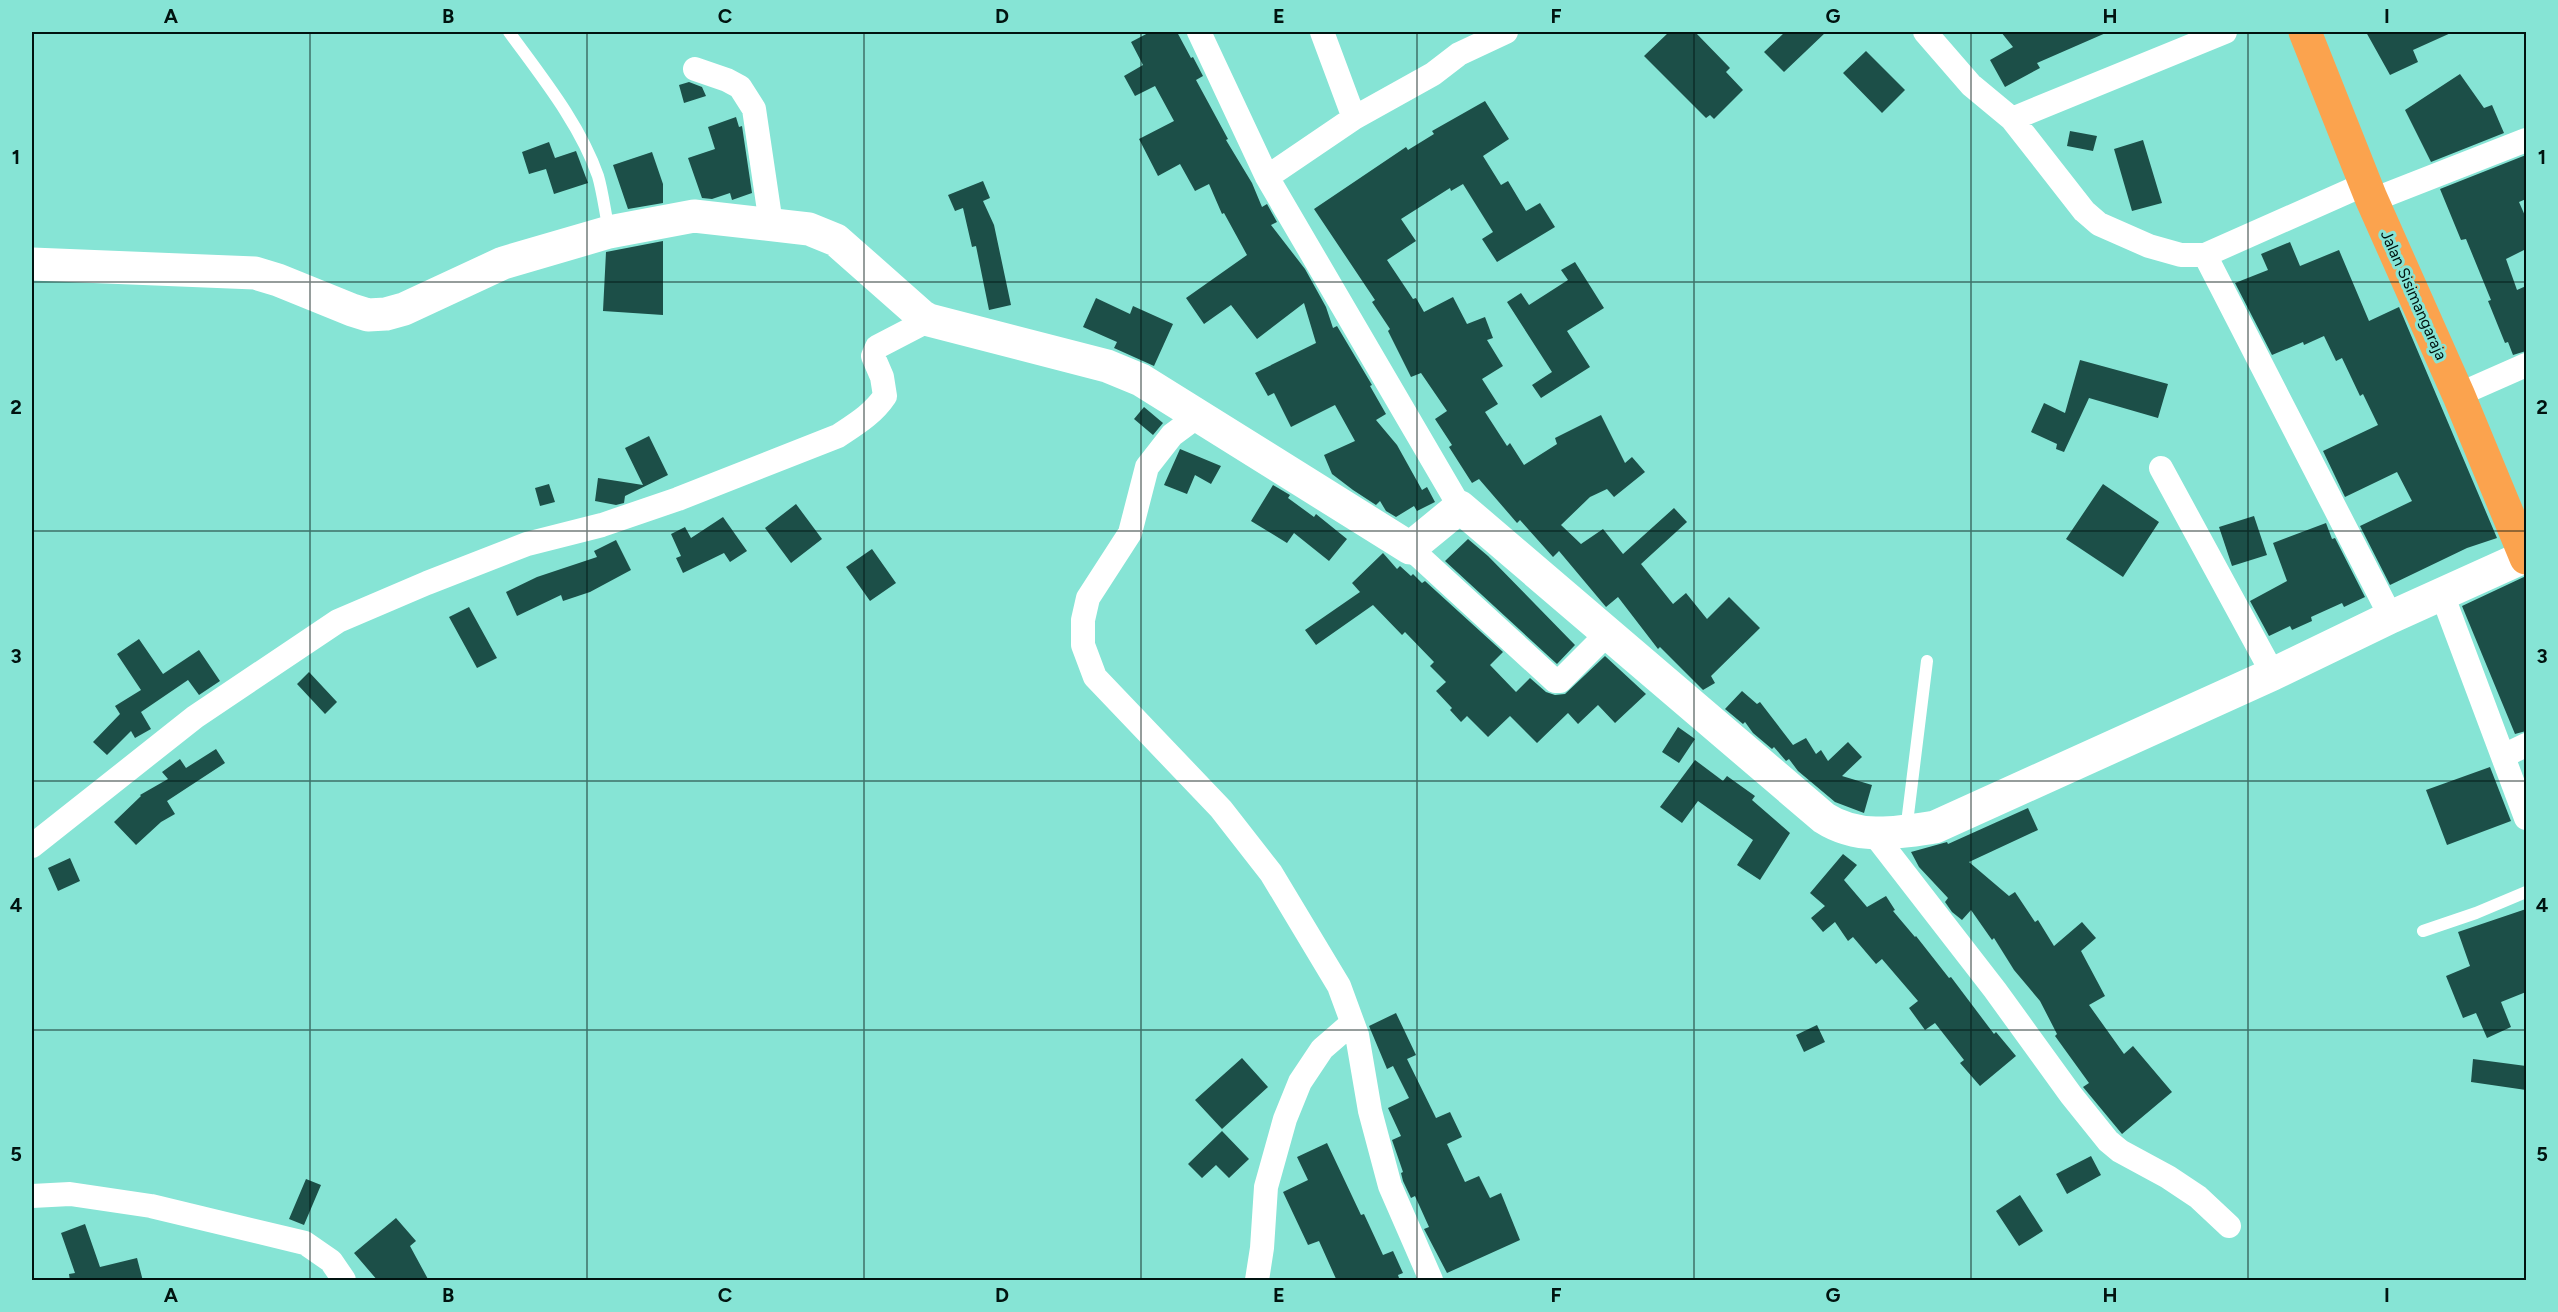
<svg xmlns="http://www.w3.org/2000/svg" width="2558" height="1312" viewBox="0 0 2558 1312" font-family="Figtree,sans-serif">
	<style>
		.building { fill: #1c4f48 }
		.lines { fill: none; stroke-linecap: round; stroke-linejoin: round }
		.lane { stroke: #fff; stroke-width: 12 }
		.street { stroke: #fff; stroke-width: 24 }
		.secondary { stroke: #fff; stroke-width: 33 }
		.highway { stroke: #fba34e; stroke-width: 33 }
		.grid { fill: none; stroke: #011310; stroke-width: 1.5; stroke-opacity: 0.55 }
		.labels { text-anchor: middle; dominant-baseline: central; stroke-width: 6; stroke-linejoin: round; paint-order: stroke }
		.street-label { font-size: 16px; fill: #011310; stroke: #86e4d5 }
		.neatline { fill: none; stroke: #011310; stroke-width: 2 }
		.grid-label { font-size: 20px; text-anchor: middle; font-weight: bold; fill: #011310 }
	</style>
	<rect width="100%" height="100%" fill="#86e4d5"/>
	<!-- building -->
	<path class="building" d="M1150,32H1177L1191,58L1193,57L1203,76L1196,80L1228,139L1226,140L1252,183L1262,207L1267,204L1277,222L1271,225L1305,269L1326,307L1333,328L1337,326L1372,385L1370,386L1386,414L1376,420L1397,445L1422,490L1427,487L1435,502L1417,511L1414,506L1396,517L1386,511L1380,501L1376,505L1353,490L1332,474L1324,455L1355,441L1335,405L1291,427L1274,393L1268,396L1255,373L1316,343L1304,303L1257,339L1231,305L1204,324L1186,298L1247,255L1224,213L1222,214L1209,184L1195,191L1180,164L1158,176L1139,139L1174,121L1155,86L1135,96L1124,76L1143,65L1131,42Z
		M1669,32H1695L1730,68L1726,72L1743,90L1714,119L1710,115L1706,118L1644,56Z
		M1785,32H1826L1784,72L1764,52Z
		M2001,32H2108L2037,63L2040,68L2005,87L1990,60L2013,47Z
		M2366,32H2453L2413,50L2418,62L2390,75Z
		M1866,51L1905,90L1882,113L1843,73Z
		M2460,74L2484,108L2492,105L2504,133L2431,162L2405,110Z
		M689,82L702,87L706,96L684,103L679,85Z
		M1485,101L1509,139L1483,156L1501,185L1508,181L1526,211L1540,203L1555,227L1497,262L1482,239L1493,232L1463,184L1451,191L1450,188L1401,219L1416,241L1387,260L1413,299L1416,298L1424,312L1453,297L1467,324L1485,317L1493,338L1487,340L1503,366L1482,379L1498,404L1485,412L1507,446L1510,443L1524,465L1557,444L1555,438L1601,415L1625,463L1632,457L1645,472L1614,497L1607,489L1590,497L1561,525L1581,544L1603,529L1623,554L1674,508L1687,522L1641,564L1673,604L1686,593L1707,619L1729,597L1760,628L1711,676L1715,683L1703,690L1660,647L1658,649L1618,597L1606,607L1559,551L1553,557L1520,520L1517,523L1479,479L1472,483L1449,447L1452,445L1435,419L1447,411L1421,373L1411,377L1388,331L1390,329L1372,302L1375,300L1314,209L1406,147L1408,150L1434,134L1432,131Z
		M736,117L739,127L742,126L752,193L732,200L730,193L712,199L702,198L688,158L715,149L708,127Z
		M2070,131L2097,136L2093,151L2067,146Z
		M2143,140L2162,203L2132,211L2114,149Z
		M549,142L555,158L576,151L588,183L554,194L546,169L529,174L522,152Z
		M652,152L663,184V203L628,209L613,165Z
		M2526,155V199L2519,202L2526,218V249L2506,259L2517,290L2526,286V351L2513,355L2508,342L2505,343L2488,301L2491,300L2466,239L2461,240L2440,189Z
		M983,181L990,198L983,201L994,225L1011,305L989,310L976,246L972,247L963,208L955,211L948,195Z
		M663,241V315L603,311L606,252Z
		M2290,242L2300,266L2339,250L2369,321L2399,307L2497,538L2467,548L2390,585L2360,526L2412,501L2397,472L2345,497L2323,451L2378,425L2363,394L2360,396L2342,358L2336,361L2324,336L2304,345L2303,342L2272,355L2235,283L2268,270L2261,254Z
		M1575,262L1604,308L1567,331L1590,367L1541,398L1532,385L1552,372L1507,302L1521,293L1529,305L1568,280L1561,270Z
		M1096,298L1130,314L1133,306L1173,324L1154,366L1114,348L1117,342L1083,327Z
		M2080,360L2168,384L2158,418L2089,398L2064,452L2056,449L2057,444L2031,432L2044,403L2065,413Z
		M1144,407L1163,423L1153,435L1134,419Z
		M649,436L668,475L625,496L624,503L616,505L595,501L598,478L643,485L625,448Z
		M1180,449L1221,466L1211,484L1195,475L1187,494L1164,485Z
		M549,484L555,502L540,506L535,488Z
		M2103,484L2159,522L2123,577L2066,539Z
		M1273,485L1290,495L1288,498L1314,517L1316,514L1347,539L1329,561L1294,533L1287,543L1251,521Z
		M796,504L822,539L791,563L765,528Z
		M2254,516L2267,555L2232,566L2219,527Z
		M723,517L747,551L730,562L724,553L683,573L676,558L681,556L671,534L685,527L691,538Z
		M2326,523L2332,539L2335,538L2365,597L2344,607L2342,603L2311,617L2312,621L2292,630L2290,626L2269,636L2250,601L2287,581L2273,543Z
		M1468,539L1488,556L1575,645L1557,664L1445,561Z
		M616,540L631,570L590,592L563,601L561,595L517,616L506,592L537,577L597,557L594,551Z
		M872,549L896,583L870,601L846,567Z
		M1383,553L1397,569L1400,566L1411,576L1413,574L1422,583L1425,581L1503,652L1490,665L1516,692L1530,678L1546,692L1555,695L1565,694L1605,656L1646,694L1615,723L1598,705L1578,724L1568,713L1537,743L1510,716L1488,737L1467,716L1461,722L1450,710L1452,708L1436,691L1446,682L1430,666L1434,662L1405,632L1402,635L1373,605L1316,645L1305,630L1360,592L1352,583Z
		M2526,576V731L2515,734L2462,606Z
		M469,607L497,658L477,668L449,617Z
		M139,639L163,674L199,650L220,681L199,695L188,680L141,712L151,729L135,738L131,731L107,755L93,742L120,714L115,706L141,690L117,654Z
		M309,672L337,702L325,714L297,684Z
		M1742,691L1757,704L1760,702L1793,745L1806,738L1816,754L1821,750L1828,761L1848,742L1862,757L1842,776L1872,785L1864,813L1835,802L1798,771L1789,759L1786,761L1774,747L1772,749L1753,733L1745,722L1743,724L1725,709Z
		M1678,727L1695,739L1679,763L1662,752Z
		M216,749L225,763L167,801L175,814L161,822L136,845L114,822L141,796L140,795L168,779L162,772L180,759L186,768Z
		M1695,760L1723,781L1727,776L1755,796L1752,800L1790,833L1760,880L1737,865L1753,840L1698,801L1682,823L1660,807Z
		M2490,767L2511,821L2447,845L2426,790Z
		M2028,808L2038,830L1969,862L2009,896L2015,892L2035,922L2038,920L2054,946L2082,922L2096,938L2081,951L2105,996L2089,1005L2124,1054L2133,1046L2172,1092L2122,1134L2083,1087L2089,1083L2055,1036L2057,1034L2040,1001L2014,970L1994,938L1992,940L1971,910L1962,920L1952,912L1945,902L1948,898L1919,867L1911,852L1947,842L1948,844Z
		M1843,854L1857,865L1844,880L1867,907L1886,896L1895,910L1893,911L1915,937L1916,936L1949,978L1951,977L1994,1034L1996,1032L2016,1056L1980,1086L1960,1063L1964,1060L1935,1023L1925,1030L1909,1008L1918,1001L1882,959L1876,964L1853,937L1848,941L1835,922L1823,932L1811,918L1825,906L1810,893Z
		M70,858L80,881L58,891L48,868Z
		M2526,909V992L2501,1002L2511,1027L2487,1038L2476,1013L2463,1018L2446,976L2470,966L2458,932Z
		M1396,1013L1416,1055L1407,1059L1436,1118L1450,1112L1462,1137L1447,1144L1465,1182L1479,1176L1490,1198L1501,1193L1520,1240L1447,1273L1424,1229L1429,1227L1415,1196L1411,1198L1403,1181L1401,1173L1403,1172L1392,1140L1401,1136L1388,1108L1409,1098L1393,1066L1387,1069L1369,1026Z
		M1817,1025L1825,1042L1804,1052L1796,1035Z
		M1242,1058L1268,1087L1222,1129L1195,1100Z
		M2473,1059L2526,1066V1090L2471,1082Z
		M1222,1131L1249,1159L1229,1178L1216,1165L1202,1178L1188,1164Z
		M1327,1143L1361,1215L1364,1214L1383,1255L1393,1251L1403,1273L1398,1275L1400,1281H1337L1319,1241L1308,1245L1283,1192L1308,1180L1297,1157Z
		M2091,1156L2101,1175L2067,1194L2056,1174Z
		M306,1179L321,1185L304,1225L289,1219Z
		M2020,1195L2043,1231L2019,1246L1996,1211Z
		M396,1218L416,1241L410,1246L429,1281H378L354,1253Z
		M85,1224L100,1267L137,1258L143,1281H70L69,1274L75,1273L61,1233Z"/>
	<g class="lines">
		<!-- lane -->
		<path class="lane" d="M509,32C541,76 580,124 598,176C603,193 605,213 609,230
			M1906,831L1927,661
			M2423,931L2476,913L2526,892"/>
		<!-- street -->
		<path class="street" d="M1199,32L1267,177L1460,507
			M1322,32L1354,118
			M1925,32L1971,85L2012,119L2084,211L2099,224L2149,246L2181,255H2205L2365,184
			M695,69L727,80L740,87L754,109L771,224
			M2012,119L2225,32
			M1267,177L1354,118L1433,74L1459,54L1506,32
			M2383,196L2526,140
			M2205,255L2391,617
			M2467,391L2526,365
			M1199,415L1172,435L1147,467L1130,533L1088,598L1083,620V645L1095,677L1221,809L1271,873L1339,986L1357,1035L1370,1111L1390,1186L1431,1280
			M2161,468L2273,674
			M1410,548L1555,681H1560L1607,634
			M2442,594L2526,818
			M2503,756L2526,745
			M1874,834L1995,990L2071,1095L2108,1141L2120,1151L2168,1177L2198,1197L2229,1226
			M32,846L195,717L338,621L427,583L527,544L602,525L678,499L838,436C856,424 873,414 885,396L882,377L873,356L877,347L929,320
			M32,1196L70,1194L151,1206L305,1243L331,1261L344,1280
			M1257,1280L1262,1248L1266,1187L1285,1119L1300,1082L1322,1049L1352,1023"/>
		<!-- secondary -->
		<path class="secondary" d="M32,264L255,273L278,280L352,310L368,315L386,314L404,309L503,263L609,232L694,216L809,229L836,240L922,316L929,320L1107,366L1141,380L1410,548L1460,507L1824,818C1858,840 1896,833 1935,827L2273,674L2391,617L2526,556"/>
		<!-- highway -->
		<path class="highway" d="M2305,32L2371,198L2459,396L2526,558"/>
	</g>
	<!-- grid -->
	<path class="grid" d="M310,32V1280M587,32V1280M864,32V1280M1141,32V1280M1417,32V1280M1694,32V1280M1971,32V1280M2248,32V1280M32,282H2526M32,531H2526M32,781H2526M32,1030H2526"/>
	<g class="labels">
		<!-- street labels -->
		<g class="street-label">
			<text transform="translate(2414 295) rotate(66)">Jalan Sisimangaraja</text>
		</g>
	</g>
	<!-- border -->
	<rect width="2558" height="1312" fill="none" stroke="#86e4d5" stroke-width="66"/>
	<rect x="33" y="33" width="2492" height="1246" class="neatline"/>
	<g class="grid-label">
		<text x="171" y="23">A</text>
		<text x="448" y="23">B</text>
		<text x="725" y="23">C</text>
		<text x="1002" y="23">D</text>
		<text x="1279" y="23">E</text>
		<text x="1556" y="23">F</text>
		<text x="1833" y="23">G</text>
		<text x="2110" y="23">H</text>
		<text x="2387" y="23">I</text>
		<text x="16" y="164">1</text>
		<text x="2542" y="164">1</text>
		<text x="16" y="414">2</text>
		<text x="2542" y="414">2</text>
		<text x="16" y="663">3</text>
		<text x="2542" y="663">3</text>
		<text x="16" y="912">4</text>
		<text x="2542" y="912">4</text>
		<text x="16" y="1161">5</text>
		<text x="2542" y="1161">5</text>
		<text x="171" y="1302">A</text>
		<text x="448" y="1302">B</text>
		<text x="725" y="1302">C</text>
		<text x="1002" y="1302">D</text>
		<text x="1279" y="1302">E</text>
		<text x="1556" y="1302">F</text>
		<text x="1833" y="1302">G</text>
		<text x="2110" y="1302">H</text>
		<text x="2387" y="1302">I</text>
	</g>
</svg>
